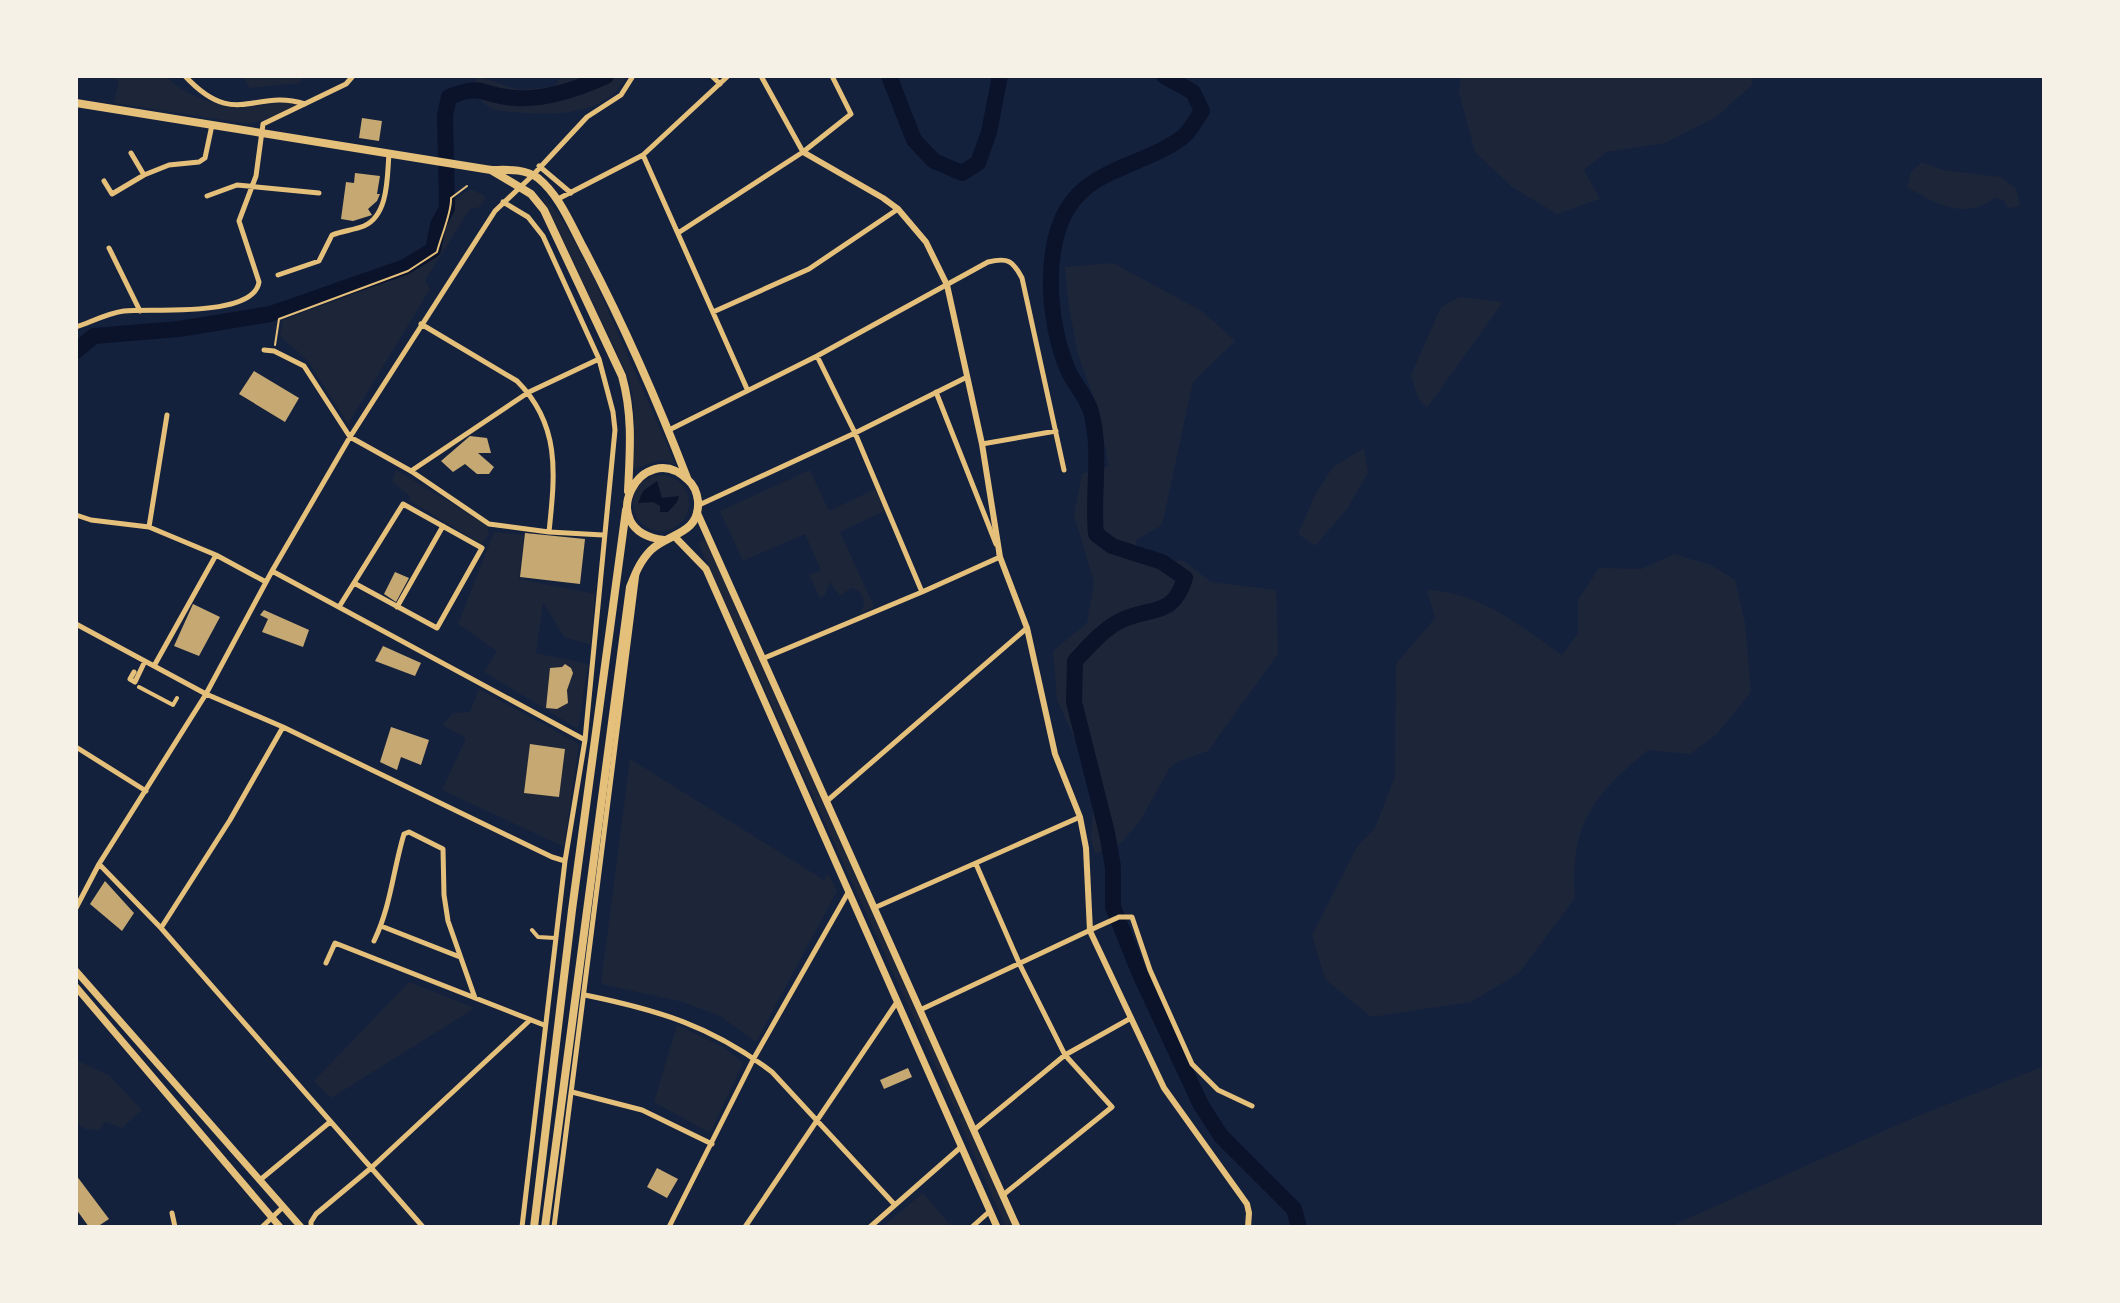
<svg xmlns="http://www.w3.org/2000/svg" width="2120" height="1303" font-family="Barlow,sans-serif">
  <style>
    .green { fill: #1d2539 }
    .water { fill: #0b132b }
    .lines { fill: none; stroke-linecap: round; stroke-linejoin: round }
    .river { stroke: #0b132b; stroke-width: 16 }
    .building { fill: #c6a872 }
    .path { stroke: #e5c07b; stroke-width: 2 }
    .pedestrian { stroke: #e5c07b; stroke-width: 4 }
    .minor { stroke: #e5c07b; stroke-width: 5 }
    .tertiary { stroke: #e5c07b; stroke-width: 6 }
    .secondary { stroke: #e5c07b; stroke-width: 7 }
    .primary { stroke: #e5c07b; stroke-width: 8 }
  </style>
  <rect width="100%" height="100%" fill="#14213d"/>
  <!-- green -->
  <path class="green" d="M106,76H166C186,97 218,107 247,107C264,107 281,99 298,105L284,114L249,124L114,103L119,81Z
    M242,76H303L300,83L250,88Z
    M478,76L519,90L555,86L561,76H627C606,116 555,116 515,112C508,111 497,112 491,108C486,106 480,100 476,96L474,82Z
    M1461,76H1752V85L1716,117L1665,143L1606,152L1584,170L1600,199L1557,214L1512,187L1475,152L1459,93Z
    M1922,162L1943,170L2001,177L2016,188L2020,206L2008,208L2004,200L1995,198C1964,221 1937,204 1907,187L1911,172Z
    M471,189L486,197L480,207L470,209L425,280L430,289L348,424L308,361L280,336L283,320L410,273L439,254L446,225L455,208V199Z
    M541,194L560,216L590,270L676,465L661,460L633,469C634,439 637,409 629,379Z
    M1113,263L1202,311L1235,341L1193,382L1162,525L1136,540L1138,559L1184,561L1211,582L1276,590L1278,654L1208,751L1177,762L1169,769L1140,821L1122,842L1095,854L1091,838L1094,796L1075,739L1057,700L1053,651L1087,623L1094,582L1074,515L1082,474L1109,466L1097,406L1078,355L1069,307L1065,267Z
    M1460,297L1503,302L1427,408L1418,398L1411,375L1441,307Z
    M1364,448L1368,473L1347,509L1315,546L1298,534L1316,493L1333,467Z
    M396,470L487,525L489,535L481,544L409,500L410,496L392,482Z
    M810,470L829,511L875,489L886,510L840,532L874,607L860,614C865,604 866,597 857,590L851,588L840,596L830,582L825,595L820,598L809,575L821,570L805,534L743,561L720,511Z
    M633 503a28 28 0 1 1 56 0a28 28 0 1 1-56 0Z
    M494,532L524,535L519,579L595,594L591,645L564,637L543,602L536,653L588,664L578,729L484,672L497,651L458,624Z
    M706,539L967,1112L958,1115L698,543Z
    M1674,554L1711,565L1735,580L1745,623L1751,692L1716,735L1690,754L1648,750C1593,796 1570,823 1575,898L1519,973L1471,1002L1371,1017L1325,979L1312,935L1357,847L1375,828L1395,776L1396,664L1435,618L1427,590C1481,592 1520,626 1562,655L1578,633V600L1599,568L1641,569Z
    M479,689L579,744L564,847L442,790L466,738L442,725L453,713L470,712Z
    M630,759L824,880L828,874L837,891L756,1042L720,1016L683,1002L601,984Z
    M409,982L475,1008L331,1098L314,1081Z
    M677,1025L723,1047L743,1063L710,1133L654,1102Z
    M76,1060L109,1075L142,1110L122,1128L105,1122L99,1130L85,1129L76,1123Z
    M2044,1066V1227H1669L1915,1117Z
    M968,1115L1017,1227H1006L959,1120Z
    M923,1193L952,1227H882Z"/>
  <!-- water -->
  <path class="water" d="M657,481L662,498L679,496L677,502L668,512H660V506L653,502L638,503L643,491Z"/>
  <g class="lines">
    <!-- river -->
    <path class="river" d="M889,76L914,140L934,161L962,173L978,163L989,132L1000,76
      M1164,76L1193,92L1202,111C1196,119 1191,130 1184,136C1153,161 1104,167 1078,195C1040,235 1047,322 1068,370C1074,384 1087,397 1091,412C1102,452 1092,493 1096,534L1112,546L1162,562L1185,578C1173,618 1152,606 1122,620C1103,629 1089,646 1075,661L1074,702L1107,833L1113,867V907L1139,972L1201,1105L1221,1136L1294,1209L1299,1227
      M76,351L94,336L179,329L270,314L405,267L433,250L438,225L447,208L445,115L449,97C482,82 484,97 515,98C545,100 580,88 606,76"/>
  </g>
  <!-- building -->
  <path class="building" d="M362,118L382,121L379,141L359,138Z
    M355,173L380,176L377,194H380L377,201L368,209L372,215L353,221L341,219L346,182L354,183Z
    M254,371L299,398L285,422L239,394Z
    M470,436L487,438L491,453H478L494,467L489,474H477L465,464L453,472L441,461Z
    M525,533L585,539L580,584L520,577Z
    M395,572L409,578L396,602L384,594Z
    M193,604L220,617L199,656L174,646Z
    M264,610L309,630L303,647L262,632L268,619L260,615Z
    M383,646L421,663L415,676L375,661Z
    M565,664L571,668L573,673L567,690L568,703L557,709L546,708L550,668L562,667Z
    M391,727L429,740L421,765L401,757L397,770L380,762Z
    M530,744L565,749L559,797L524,793Z
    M105,881L134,913L122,931L90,904Z
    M908,1068L912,1077L884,1089L880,1080Z
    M657,1168L678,1179L667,1198L647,1187Z
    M76,1175L109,1219L97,1227H89L76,1209Z"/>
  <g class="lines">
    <!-- path -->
    <path class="path" d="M275,345L279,319L408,271L437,252C441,236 452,212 451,198L467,186"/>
    <!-- pedestrian -->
    <path class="pedestrian" d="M139,687L173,705L177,698
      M532,930L538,937L555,938"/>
    <!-- minor -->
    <path class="minor" d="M185,76C235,130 254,88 305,104
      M712,76L720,84
      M761,76L803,152
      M131,153L144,175
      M643,155L747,389
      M539,166L571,193
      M104,181L112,194L144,175L169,165L199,162L205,158L212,125
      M207,196L237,185L319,193
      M558,199L643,155L728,76
      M503,202L528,217L543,236L599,359L613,412L615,430L585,740L565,861L522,1227
      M678,233L803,152L851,114L832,76
      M109,248L140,311
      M278,275L319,261L332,235C342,231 354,230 364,226C389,215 387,176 389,154
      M713,312L809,269L898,209
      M421,324L517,381C561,425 555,474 549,532
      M76,327C91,322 108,313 124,311C151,308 254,318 259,282L239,221L256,176L263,124L346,84L353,76
      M264,350L274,351L304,366L350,437L411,471L489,524L549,532L603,535
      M817,356L855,433L922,592
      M936,392L996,544
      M669,430L817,356L988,262C1008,257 1013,261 1022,278L1064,470
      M982,444L1056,431
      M411,471L529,392L599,359
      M699,505L855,433L967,377
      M76,515L91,520L149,527L216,555L266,582
      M149,527L167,415
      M272,571L585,740
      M339,607L403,504L482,548L437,628L354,583
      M397,607L443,526
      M76,624L206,694L283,727L552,857L565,861
      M762,659L922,592L1000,557L999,554
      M154,666L216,555
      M134,672L130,679L135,682L145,661
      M76,747L146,791
      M827,801L1027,628
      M99,864L161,928L423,1227
      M976,864L1020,965L1065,1055L1112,1107L1003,1195
      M76,908L99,864L206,694L272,571L350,437L495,211L533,175L587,117L621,95L633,76
      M874,908L1080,817
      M381,926L460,957
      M161,928L230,820L283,727
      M374,941C391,906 393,870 404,834L409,832L443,849L444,895L448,921L475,998
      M326,963L335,943L544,1025
      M585,995C658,1010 712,1026 772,1072L895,1205
      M920,1010L1099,926L1119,917H1132L1150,970L1192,1064L1218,1090L1252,1106
      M572,1092L642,1110L712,1144
      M974,1130L1065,1055L1131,1018
      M260,1180L330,1122
      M172,1213L175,1227
      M262,1227L283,1207
      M311,1227V1222L316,1214L371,1168L529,1021
      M554,1227L637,573
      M669,1227L754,1058L849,891
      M745,1227L897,1002
      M870,1227L961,1147
      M972,1227L990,1211"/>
    <!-- tertiary -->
    <path class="tertiary" d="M803,152L883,198L898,209L926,242L947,285L982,444L1000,557L1027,628L1055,754L1080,817L1086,848L1090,931L1164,1088L1247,1204L1249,1213L1248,1227"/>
    <!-- secondary -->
    <path class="secondary" d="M697,512L1017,1227
      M675,537L706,569L997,1227
      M76,971L301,1227
      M76,987L280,1227"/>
    <!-- primary -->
    <path class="primary" d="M76,103L491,170C506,170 524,168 538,178C560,196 571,225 584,249C623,323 657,400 687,478
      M491,170L531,194L544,210L622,376C633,415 630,451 628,491
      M534,1227L572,910L626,510
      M545,1227L630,587C635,574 640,561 651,550C668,533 700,535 698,501C697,493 694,485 688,480C643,435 590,531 664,540"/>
  </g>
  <!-- border -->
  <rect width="2120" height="1303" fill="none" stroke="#f6f1e7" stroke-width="156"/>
</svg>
